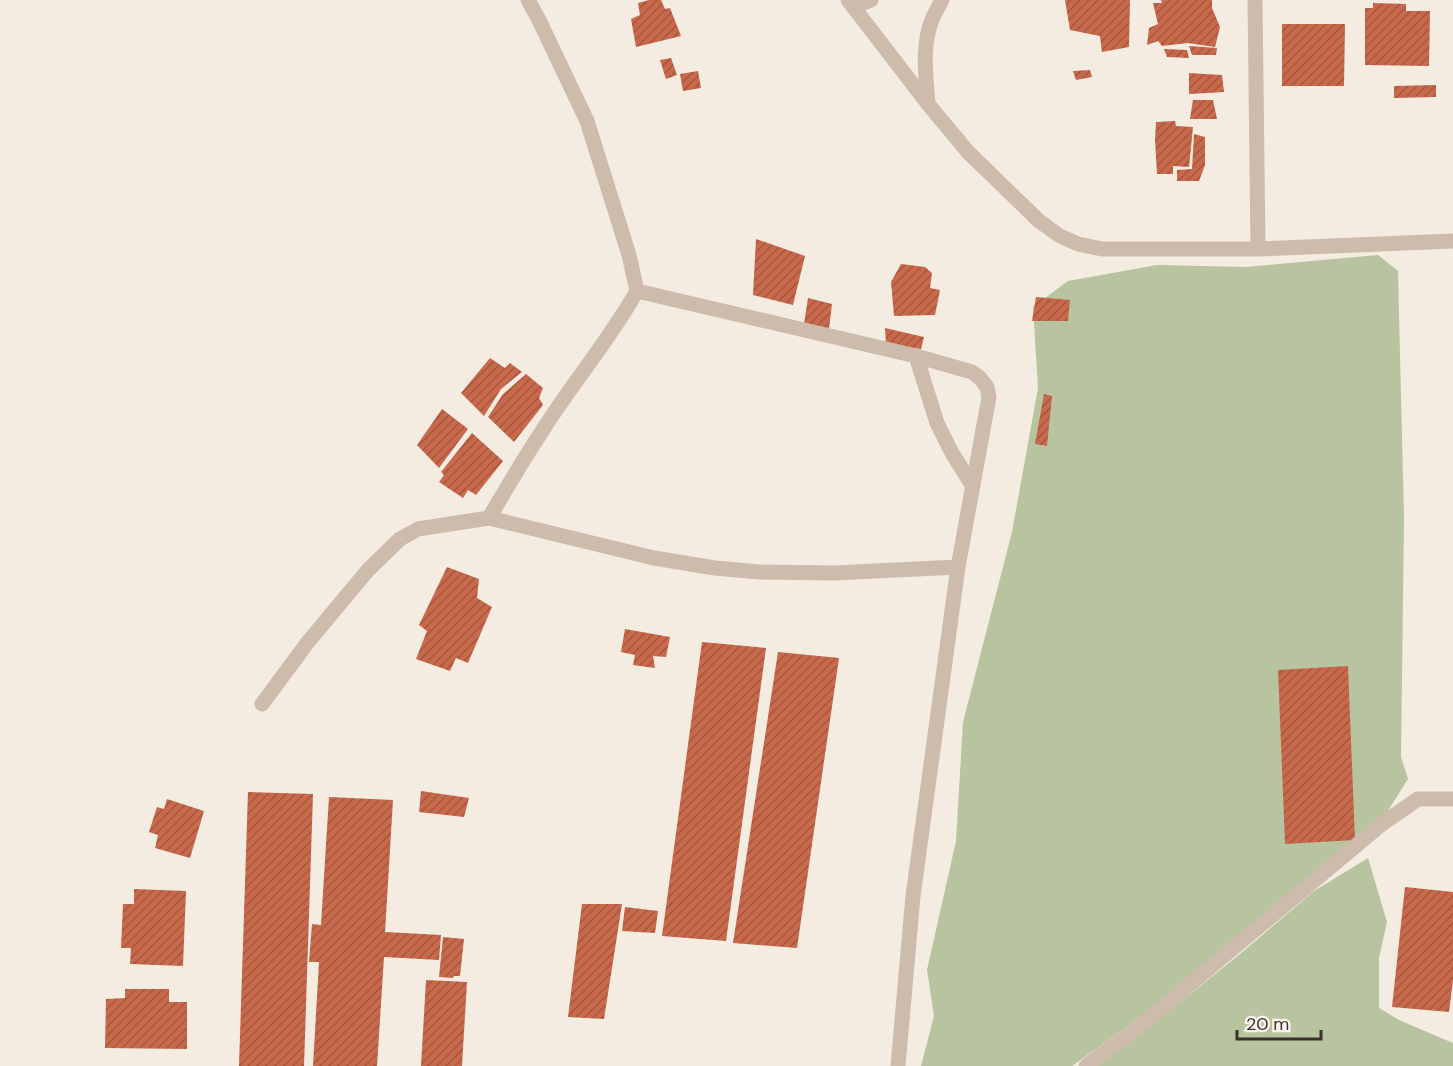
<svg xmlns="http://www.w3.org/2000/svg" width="1453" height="1066" font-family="'DM Sans',sans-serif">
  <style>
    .green { fill: #b8c4a0 }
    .building { fill: url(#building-hatch) }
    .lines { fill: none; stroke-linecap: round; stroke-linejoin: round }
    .minor { stroke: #cdbbac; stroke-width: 15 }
  </style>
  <defs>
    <pattern id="building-hatch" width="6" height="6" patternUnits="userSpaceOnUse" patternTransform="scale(1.5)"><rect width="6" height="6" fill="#c8694b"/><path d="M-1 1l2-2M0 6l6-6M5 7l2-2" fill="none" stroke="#a4573f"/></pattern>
  </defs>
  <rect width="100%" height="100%" fill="#f4ebe1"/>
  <!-- green -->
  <path class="green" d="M1378,255L1398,271L1404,519L1401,757L1408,779L1376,830L1123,1030L1072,1066H921L934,1016L927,970L956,841L963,722L1012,532L1038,388L1033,307L1068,281L1157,265L1246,267Z
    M1368,858L1387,922L1379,958V1008L1399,1020L1453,1043V1066H1093L1159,1019L1240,954L1314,891Z"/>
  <!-- building -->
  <path class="building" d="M649,0H661L665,9L670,8L681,36L636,47L631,19L640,15L638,3Z
    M1065,0H1130L1129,47L1102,52L1100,36L1070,30Z
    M1161,0H1212V8L1220,27L1215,47L1188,43L1162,46L1158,41L1147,45L1149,28L1158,24L1153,3H1162Z
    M1373,3L1406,4V11H1430L1429,66L1365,65V8H1373Z
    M1282,24H1345L1344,86H1282Z
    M1189,46L1217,48L1216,55H1192Z
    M1164,49L1187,50L1189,58L1167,57Z
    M671,58L677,75L666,79L660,60Z
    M1090,70L1092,77L1076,80L1073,71Z
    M698,71L701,88L683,91L680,74Z
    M1189,73L1222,75L1224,92L1189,94Z
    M1436,85V97L1394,98V86Z
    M1193,100H1213L1217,119H1190Z
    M1175,121L1176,126L1193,127L1189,167L1173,166V174H1157L1155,140L1156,122Z
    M1194,134L1205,137V165L1199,181H1177V170L1192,169Z
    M756,239L805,256L793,305L753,295Z
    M901,264L925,267L932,273L930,288L940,290L935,315L894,316L891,282Z
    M1036,297L1070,300L1068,321H1032Z
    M808,298L832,304L829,329L804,324Z
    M885,328L924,337L921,349L886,344Z
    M490,358L505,368L510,363L522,372L501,389L484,416L461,393Z
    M526,374L543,388L539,398L543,405L514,442L488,417L503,394Z
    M1044,394L1052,396L1047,446L1035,444Z
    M442,409L468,429L439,468L417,445Z
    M472,433L503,461L476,495L468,490L463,498L439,482L444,475L441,472Z
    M447,567L479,579L477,598L492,607L468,663L456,658L450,671L416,659L427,631L419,625Z
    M625,629L670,637L666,657L653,656L655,668L633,665L635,655L621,652Z
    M702,642L766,648L726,941L662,936Z
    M778,652L839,658L797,948L733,943Z
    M1348,666L1355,840L1285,844L1278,670Z
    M421,791L469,798L464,817L419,812Z
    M248,792L313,794L304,1066H239Z
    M329,797L393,800L385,932L441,935L439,960L384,957L377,1066H313L319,962H309L312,924L321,925Z
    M167,799L204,811L190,858L155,848L158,835L149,832L157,807L164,809Z
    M1405,887L1453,892V980L1449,1012L1392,1007Z
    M134,889L186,891L183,966L130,964L131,948H121L123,904H134Z
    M582,904H622L604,1019L568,1017Z
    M625,907L658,911L655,933L622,931Z
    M443,937L464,939L460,976H454L453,978L439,977Z
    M426,980L467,982L462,1066H421Z
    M125,989H169V1002H187V1049L105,1048L106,999L125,998Z"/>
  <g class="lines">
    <!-- minor -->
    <path class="minor" d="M848,0L928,104L968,152L1039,221L1060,236L1078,244L1102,249H1258L1453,241
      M1255,0L1258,249
      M855,7L871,0
      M928,104C926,76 921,45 933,17C936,11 939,6 942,0
      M637,291L916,356L972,372L980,378L987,387L989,397L958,567L913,896L898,1066
      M916,356L937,423L952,453L972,485
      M489,518L654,558L715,568L759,572L834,573L958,567
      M262,704L308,642L368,570L400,539L418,529L489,518C505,491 521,463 539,436C570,386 608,342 637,291L629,255L587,121L539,20L528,0
      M1086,1066L1134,1031L1382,824L1418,799H1453"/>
  </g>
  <!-- scale -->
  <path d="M1237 1030v9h84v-9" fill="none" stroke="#3b302b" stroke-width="3"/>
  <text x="1246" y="1030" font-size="18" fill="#3b302b" stroke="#fbf5ee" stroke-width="4.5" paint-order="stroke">20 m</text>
</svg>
